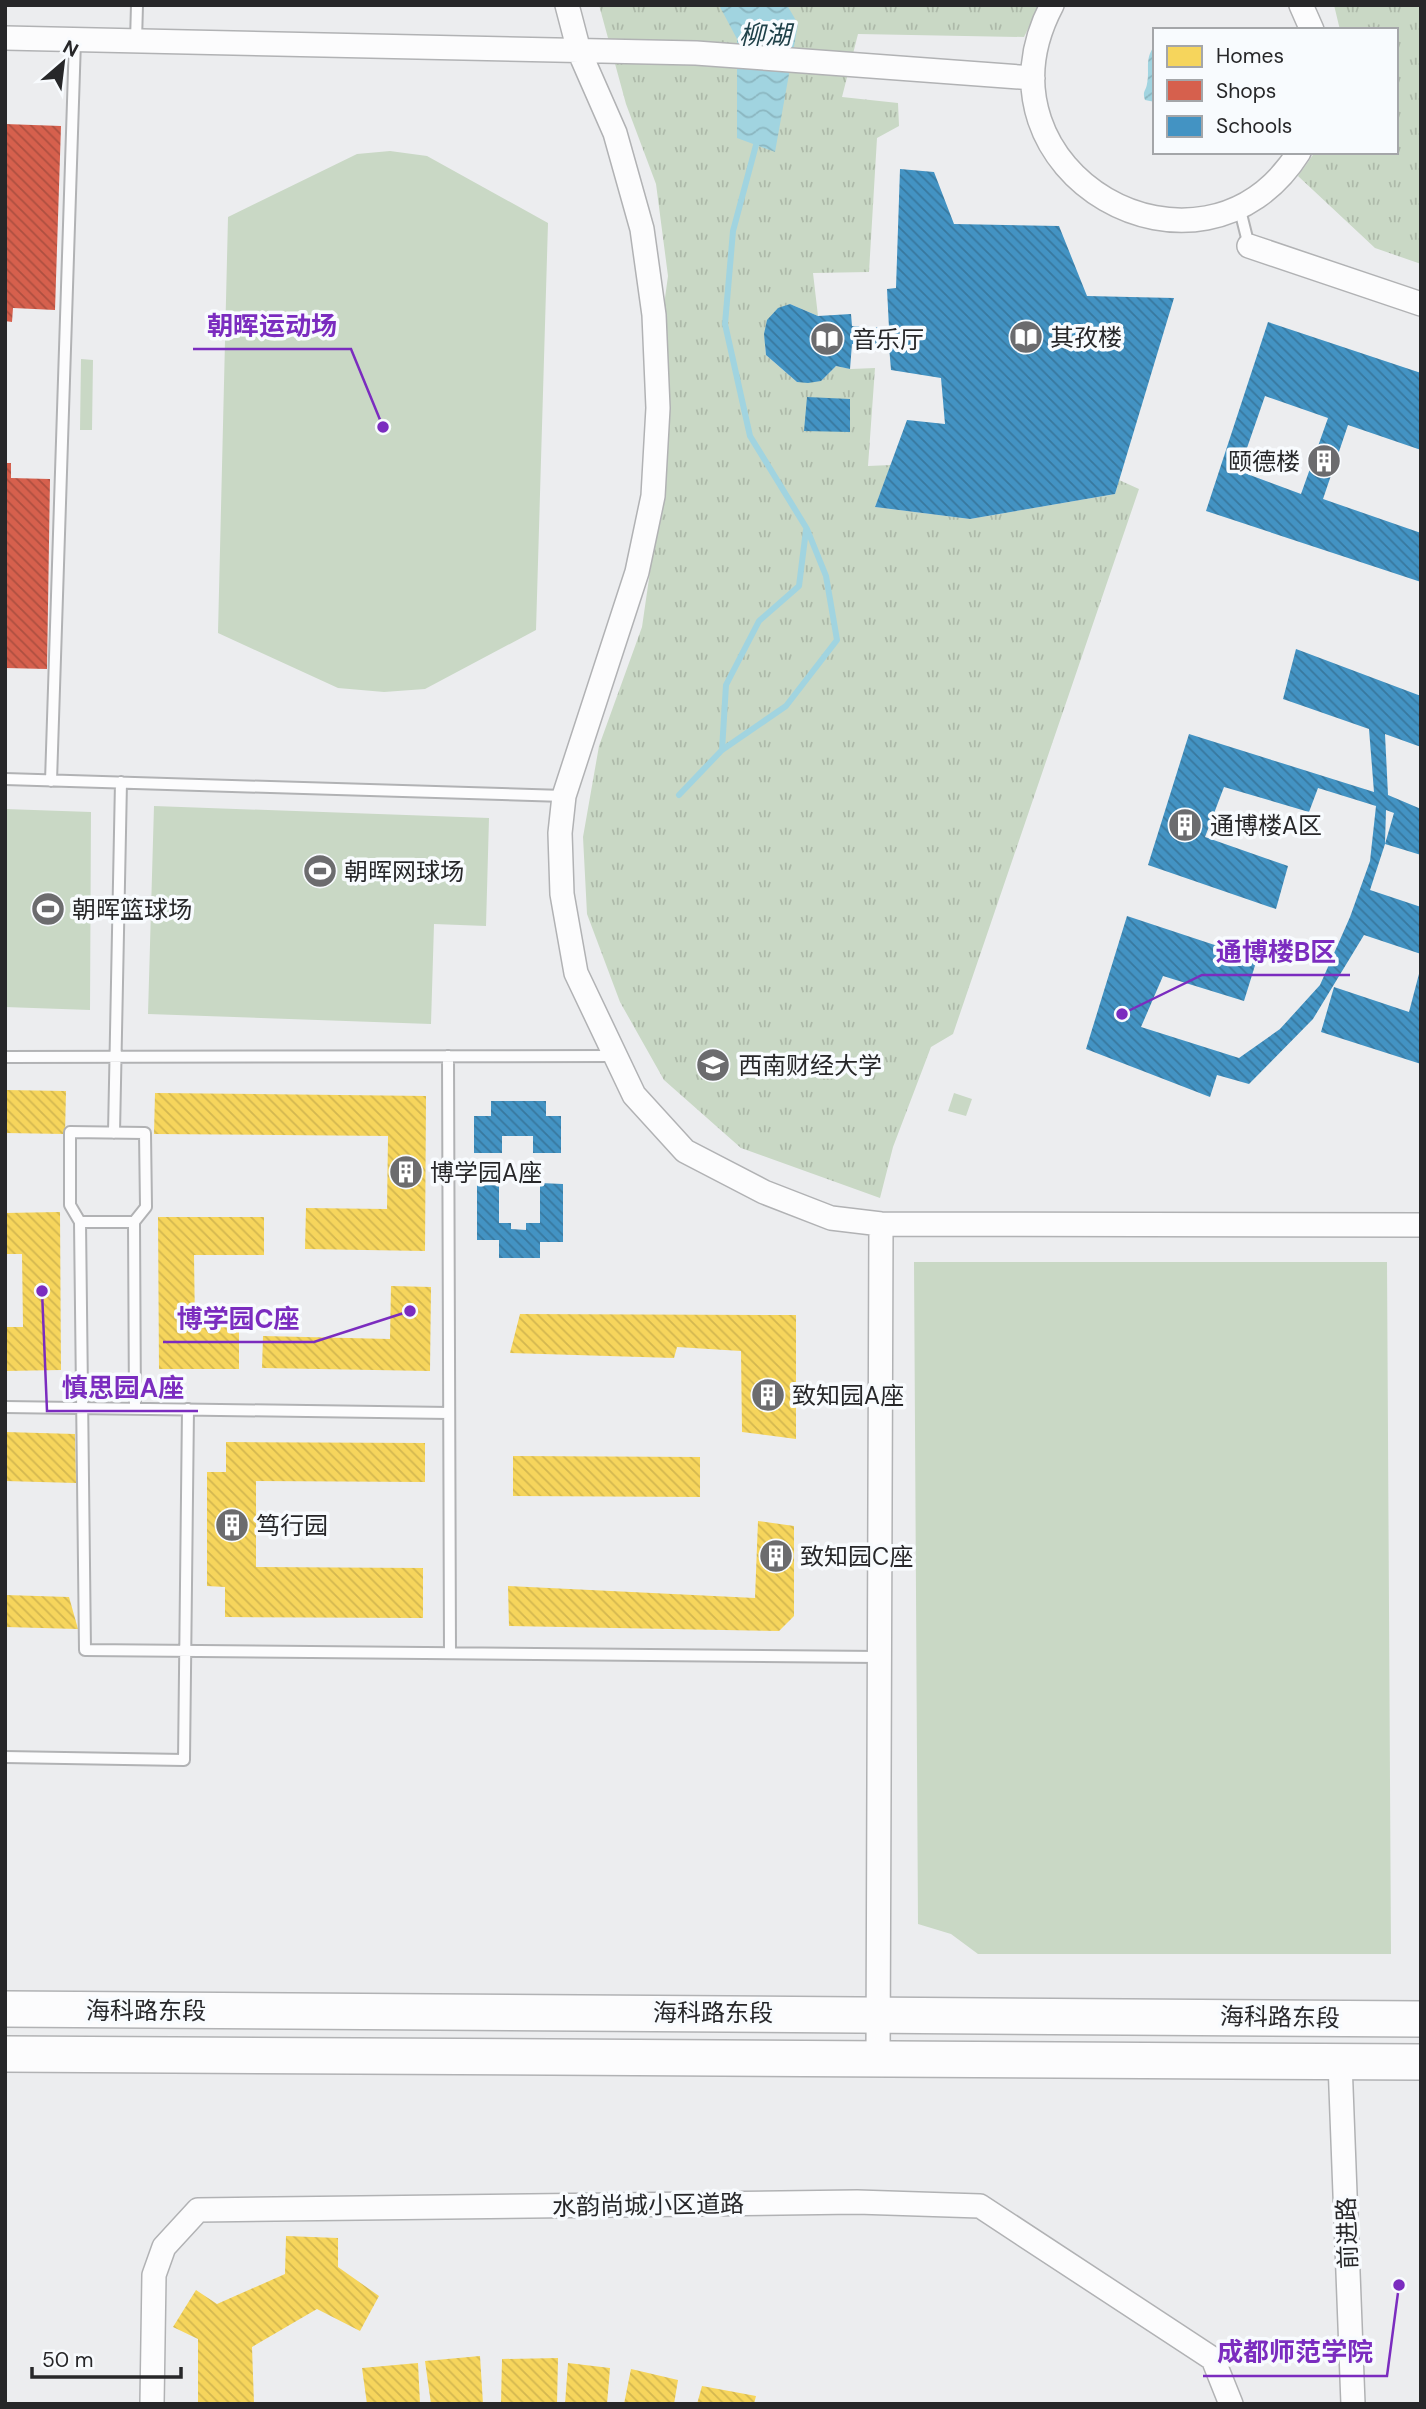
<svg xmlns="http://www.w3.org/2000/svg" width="1426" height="2409" font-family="'DM Sans','Noto Sans SC',sans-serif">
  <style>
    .green { fill: #c9d8c5 }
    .park { fill: url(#park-tufts) }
    .water { fill: url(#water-waves) }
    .homes { fill: url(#homes-back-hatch) }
    .shops { fill: url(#shops-back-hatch) }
    .schools { fill: url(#schools-back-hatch); fill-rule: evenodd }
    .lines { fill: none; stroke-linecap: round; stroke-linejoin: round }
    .stream { stroke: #a1d4e0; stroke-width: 6 }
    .service-casing { stroke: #b1b2b4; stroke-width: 14 }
    .minor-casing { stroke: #b1b2b4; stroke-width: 26 }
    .primary-casing { stroke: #b1b2b4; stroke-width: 38 }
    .service { stroke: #fcfcfd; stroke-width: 10 }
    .minor { stroke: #fcfcfd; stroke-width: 23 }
    .primary { stroke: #fcfcfd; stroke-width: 35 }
    .labels { text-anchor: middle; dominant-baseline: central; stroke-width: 7; stroke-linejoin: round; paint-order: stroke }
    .poi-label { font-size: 24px; fill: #272729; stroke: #f8fbfe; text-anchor: start }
    .street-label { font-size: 24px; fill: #272729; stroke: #f8fbfe }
    .water-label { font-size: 26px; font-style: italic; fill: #1e4048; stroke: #f8fbfe }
    .leader { fill: none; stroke: #7b2cbf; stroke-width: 2.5 }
    .callout-dot { fill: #7b2cbf; stroke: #f8fbfe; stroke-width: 2.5 }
    .callout-label { font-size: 26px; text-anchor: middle; font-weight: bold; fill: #7b2cbf; stroke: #f8fbfe; stroke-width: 7; stroke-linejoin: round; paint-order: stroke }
  </style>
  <defs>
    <pattern id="park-tufts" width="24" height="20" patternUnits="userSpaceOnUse" patternTransform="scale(1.75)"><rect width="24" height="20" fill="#c9d8c5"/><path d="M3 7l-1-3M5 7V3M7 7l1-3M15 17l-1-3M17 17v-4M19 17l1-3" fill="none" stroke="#adb9a9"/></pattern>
    <pattern id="water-waves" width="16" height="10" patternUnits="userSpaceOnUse" patternTransform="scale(1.75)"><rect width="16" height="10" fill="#a1d4e0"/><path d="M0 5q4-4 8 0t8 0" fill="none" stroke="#8bb6c0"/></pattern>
    <pattern id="homes-back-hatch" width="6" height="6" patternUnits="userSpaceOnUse" patternTransform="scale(1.75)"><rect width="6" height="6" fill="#f6d55c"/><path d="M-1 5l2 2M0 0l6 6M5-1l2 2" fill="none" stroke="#d3b750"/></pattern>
    <pattern id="shops-back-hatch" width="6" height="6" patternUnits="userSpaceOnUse" patternTransform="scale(1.75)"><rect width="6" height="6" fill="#d6604d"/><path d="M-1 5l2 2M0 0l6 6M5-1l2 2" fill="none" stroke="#ae4f40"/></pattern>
    <pattern id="schools-back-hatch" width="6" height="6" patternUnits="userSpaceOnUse" patternTransform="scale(1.75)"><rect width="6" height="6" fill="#4393c3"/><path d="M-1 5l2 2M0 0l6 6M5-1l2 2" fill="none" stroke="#38789e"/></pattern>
  </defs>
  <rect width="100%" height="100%" fill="#ecedef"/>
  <!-- green -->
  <path class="green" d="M390,151L427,156L548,223L536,630L425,689L384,692L338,688L218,633L228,217L357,154Z
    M81,359L93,360L92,430H80Z
    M154,806L489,818L486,926L434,924L431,1024L148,1014Z
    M5,809L91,812L90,1010L5,1007Z
    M954,1093L972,1099L966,1116L948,1111Z
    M914,1262H1387L1391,1954H978L951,1934L918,1924Z"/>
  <!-- park -->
  <path class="park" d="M599,5H1040L1024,37L858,34L842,97L898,103L899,126L877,138L869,272L813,273L818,316L790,304C765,313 763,331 766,355L797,382L821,381L836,366L851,369L875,368L868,466L891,465L875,507L970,519L1115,494L1119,480L1139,489L953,1034L931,1047L893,1147L880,1198L741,1148L664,1080L620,1002L587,914L583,837L599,746L642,627L666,461L656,363L668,276L656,184L626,104Z
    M1334,5H1421V264L1375,248L1298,176L1315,152H1396V30H1340Z"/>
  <!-- water -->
  <path class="water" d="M719,5H787L798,24L775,152L737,138V39Z
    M1155,45V102L1145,100C1142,91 1146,91 1147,84C1150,69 1144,59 1155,45Z"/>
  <!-- homes -->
  <path class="homes" d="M5,1090L66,1091L65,1134L5,1133Z
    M155,1093L426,1096L425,1251L305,1249L306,1208L387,1209L388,1136L154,1134Z
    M60,1212L61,1370L5,1371V1327H23L22,1254H5V1213Z
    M158,1217H264V1255H194L195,1327H239V1369H159Z
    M391,1286L431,1287L430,1371L262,1368L263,1336L390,1339Z
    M520,1314L796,1315V1439L742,1432L741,1351L677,1347L674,1358L510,1353Z
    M5,1432L75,1434L76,1483L5,1481Z
    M226,1442L425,1443V1482L256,1481V1567L423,1568V1618L225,1617V1587L207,1586V1472H226Z
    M513,1456L700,1457V1497L513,1496Z
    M758,1521L794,1526V1616L779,1631L509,1626L508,1586L755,1598Z
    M5,1595L69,1597L78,1629L5,1627Z
    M286,2236L338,2238V2267L379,2296L360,2331L317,2309L252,2347L254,2404H198V2339L173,2327L196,2290L217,2304L285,2274Z
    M480,2356L483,2404H431L425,2361Z
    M558,2358L557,2404H501L502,2359Z
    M418,2363L420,2404H367L362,2368Z
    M568,2363L610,2368L607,2404H565Z
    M631,2369L678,2380L674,2404H624Z
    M702,2386L756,2396L754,2404H697Z"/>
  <!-- shops -->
  <path class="shops" d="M5,124L61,126L55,310L13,308L12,322L5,321Z
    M5,463H11V478L50,479L47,669L5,668Z"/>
  <!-- schools -->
  <path class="schools" d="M900,169L934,172L954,224L1059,226L1087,296L1174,298L1115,494L970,519L875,507L907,420L945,424L941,378L891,370L889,346L852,344L850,369L836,366L821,381L808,383L797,382L766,355L764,334L767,320L778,308L790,304L818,316L851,314L852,326L889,328L887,289L896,288Z
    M1268,322L1421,373V450L1348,425L1323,499L1421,533V582L1206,511ZM1265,396L1328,418L1301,494L1239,471Z
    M807,397L850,399V432L804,431Z
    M1296,649L1421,696V747L1385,734L1388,795L1421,809V855L1385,844L1370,890L1421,907V954L1364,935L1313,1019L1249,1084L1217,1075L1210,1097L1086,1049L1127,916L1257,959L1244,1001L1163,976L1141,1027L1239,1058L1280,1029L1320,985L1350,917L1370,861L1376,806L1318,788L1309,812L1224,787L1205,837L1288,866L1276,909L1148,865L1189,734L1374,792L1369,729L1283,699ZM1386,810L1394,813L1385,844Z
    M1420,970L1421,1064L1321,1032L1334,987L1409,1012Z
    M491,1101H546V1116H561V1153H533V1136H502V1153H474V1116H491Z
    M477,1182H499V1223H511V1229L526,1230V1223H540V1183L563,1184V1242H540V1258H499V1240H477Z"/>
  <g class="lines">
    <!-- stream -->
    <path class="stream" d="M722,750L726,685L759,621L799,586L806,530
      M679,795L722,750L786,706L837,640L826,576L807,529L750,436L725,324L733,231L756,145"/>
    <!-- service casing -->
    <g class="service-casing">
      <path id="service" d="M136,41L137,5
        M1239,206L1249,246
        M5,779L564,796
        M51,781L75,40
        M448,1056L450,1653
        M5,1057L615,1056
        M114,1133L121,782
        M80,1222H134
        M5,1407L449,1413
        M135,1409L134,1222L146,1207L145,1133L70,1132V1205L80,1222L85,1650L880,1657
        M5,1757L184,1760L188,1409"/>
    </g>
    <!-- minor casing -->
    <g class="minor-casing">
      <path id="minor" d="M567,5L579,51L615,133L642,229L654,315L658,408L653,496L637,572L564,796L560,833L562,894L576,973L634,1095L685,1151L764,1192L831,1218L881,1224L1421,1225
        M1052,5C964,172 1201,307 1299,152
        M1301,5L1312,30
        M5,38L696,53L1033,78
        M1249,246L1421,304
        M878,2061L881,1224
        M1340,2062L1353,2404
        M152,2404L154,2275L164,2247L198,2210L857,2202L980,2206L1213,2359L1231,2404"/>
    </g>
    <!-- primary casing -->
    <g class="primary-casing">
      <path id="primary" d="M5,2009L1421,2019
        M5,2054L1421,2062"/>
    </g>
    <!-- service -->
    <use href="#service" class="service"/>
    <!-- minor -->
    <use href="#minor" class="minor"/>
    <!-- primary -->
    <use href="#primary" class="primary"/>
  </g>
  <!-- icons -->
  <defs>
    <g id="library-disc" transform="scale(1.75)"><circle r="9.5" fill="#6c6c6e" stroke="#f8fbfe"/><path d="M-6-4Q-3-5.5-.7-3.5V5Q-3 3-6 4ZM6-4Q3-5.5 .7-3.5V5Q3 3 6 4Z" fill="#fff"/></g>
    <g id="building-disc" transform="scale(1.75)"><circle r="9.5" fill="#6c6c6e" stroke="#f8fbfe"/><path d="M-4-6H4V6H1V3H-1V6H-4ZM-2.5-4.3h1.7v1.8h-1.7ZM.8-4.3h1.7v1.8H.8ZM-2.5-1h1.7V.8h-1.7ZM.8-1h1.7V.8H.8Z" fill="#fff"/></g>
    <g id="stadium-disc" transform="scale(1.75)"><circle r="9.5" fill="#6c6c6e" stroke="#f8fbfe"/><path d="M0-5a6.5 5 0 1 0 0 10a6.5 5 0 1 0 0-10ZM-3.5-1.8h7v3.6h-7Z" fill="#fff"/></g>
    <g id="university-disc" transform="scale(1.75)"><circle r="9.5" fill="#6c6c6e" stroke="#f8fbfe"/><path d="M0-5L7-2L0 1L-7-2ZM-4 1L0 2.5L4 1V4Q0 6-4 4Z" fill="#fff"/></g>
  </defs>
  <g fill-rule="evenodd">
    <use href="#library-disc" x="1026" y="337"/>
    <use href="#library-disc" x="827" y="339"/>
    <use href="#building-disc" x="1324" y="461"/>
    <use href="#building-disc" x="1185" y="825"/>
    <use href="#stadium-disc" x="320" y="871"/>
    <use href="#stadium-disc" x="48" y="909"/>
    <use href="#university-disc" x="713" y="1065"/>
    <use href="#building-disc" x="406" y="1172"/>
    <use href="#building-disc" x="768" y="1395"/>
    <use href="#building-disc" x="232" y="1525"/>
    <use href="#building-disc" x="776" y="1556"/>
  </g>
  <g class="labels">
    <!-- poi labels -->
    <g class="poi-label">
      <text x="1050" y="337">其孜楼</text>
      <text x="852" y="339">音乐厅</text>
      <text x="1300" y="461" text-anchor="end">颐德楼</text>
      <text x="1210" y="825">通博楼A区</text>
      <text x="344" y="871">朝晖网球场</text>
      <text x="72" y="909">朝晖篮球场</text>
      <text x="738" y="1065">西南财经大学</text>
      <text x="430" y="1172">博学园A座</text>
      <text x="792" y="1395">致知园A座</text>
      <text x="256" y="1525">笃行园</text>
      <text x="800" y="1556">致知园C座</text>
    </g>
    <!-- street labels -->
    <g class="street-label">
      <text x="146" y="2010">海科路东段</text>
      <text x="713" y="2012">海科路东段</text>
      <text transform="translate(1280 2017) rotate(1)">海科路东段</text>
      <text transform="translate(648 2205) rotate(-1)">水韵尚城小区道路</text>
      <text transform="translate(1347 2233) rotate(-92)">前进路</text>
    </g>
    <!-- water labels -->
    <g class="water-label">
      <text x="765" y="35">柳湖</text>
    </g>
  </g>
  <!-- callouts -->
  <path class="leader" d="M383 427L351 349H193M1122 1014L1202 975H1350M410 1311L314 1342H163M42 1291L47 1411H198M1399 2285L1387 2376H1203"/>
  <g class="callout-dot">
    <circle cx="383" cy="427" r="7"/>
    <circle cx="1122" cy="1014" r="7"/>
    <circle cx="410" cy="1311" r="7"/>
    <circle cx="42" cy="1291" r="7"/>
    <circle cx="1399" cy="2285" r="7"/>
  </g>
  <g class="callout-label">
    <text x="272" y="335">朝晖运动场</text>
    <text x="1276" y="961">通博楼B区</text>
    <text x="238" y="1328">博学园C座</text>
    <text x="123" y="1397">慎思园A座</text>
    <text x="1295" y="2361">成都师范学院</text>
  </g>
  <!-- border -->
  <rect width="1426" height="2409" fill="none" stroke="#272729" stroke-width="14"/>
  <!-- legend -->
  <rect x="1153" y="28" width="245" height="126" fill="#f8fbfe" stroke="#a4a6a9" stroke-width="2"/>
  <rect x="1167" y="46" width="35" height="21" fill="#f6d55c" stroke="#a4a6a9" stroke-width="2"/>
  <text x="1216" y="63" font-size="21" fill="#272729">Homes</text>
  <rect x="1167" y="80" width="35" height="21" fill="#d6604d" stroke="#a4a6a9" stroke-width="2"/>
  <text x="1216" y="98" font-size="21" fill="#272729">Shops</text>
  <rect x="1167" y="116" width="35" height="21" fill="#4393c3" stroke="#a4a6a9" stroke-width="2"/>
  <text x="1216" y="133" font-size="21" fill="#272729">Schools</text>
  <!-- north arrow -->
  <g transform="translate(63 63) rotate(28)" stroke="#f8fbfe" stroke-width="5" paint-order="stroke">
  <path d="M0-5L12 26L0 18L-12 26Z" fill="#272729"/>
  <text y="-10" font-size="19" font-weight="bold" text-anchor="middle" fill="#272729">N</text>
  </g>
  <!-- scale -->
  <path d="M32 2367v10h149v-10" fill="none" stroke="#272729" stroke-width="3.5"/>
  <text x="42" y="2367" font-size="21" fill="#272729" stroke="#f8fbfe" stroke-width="5" paint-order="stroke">50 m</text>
</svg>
